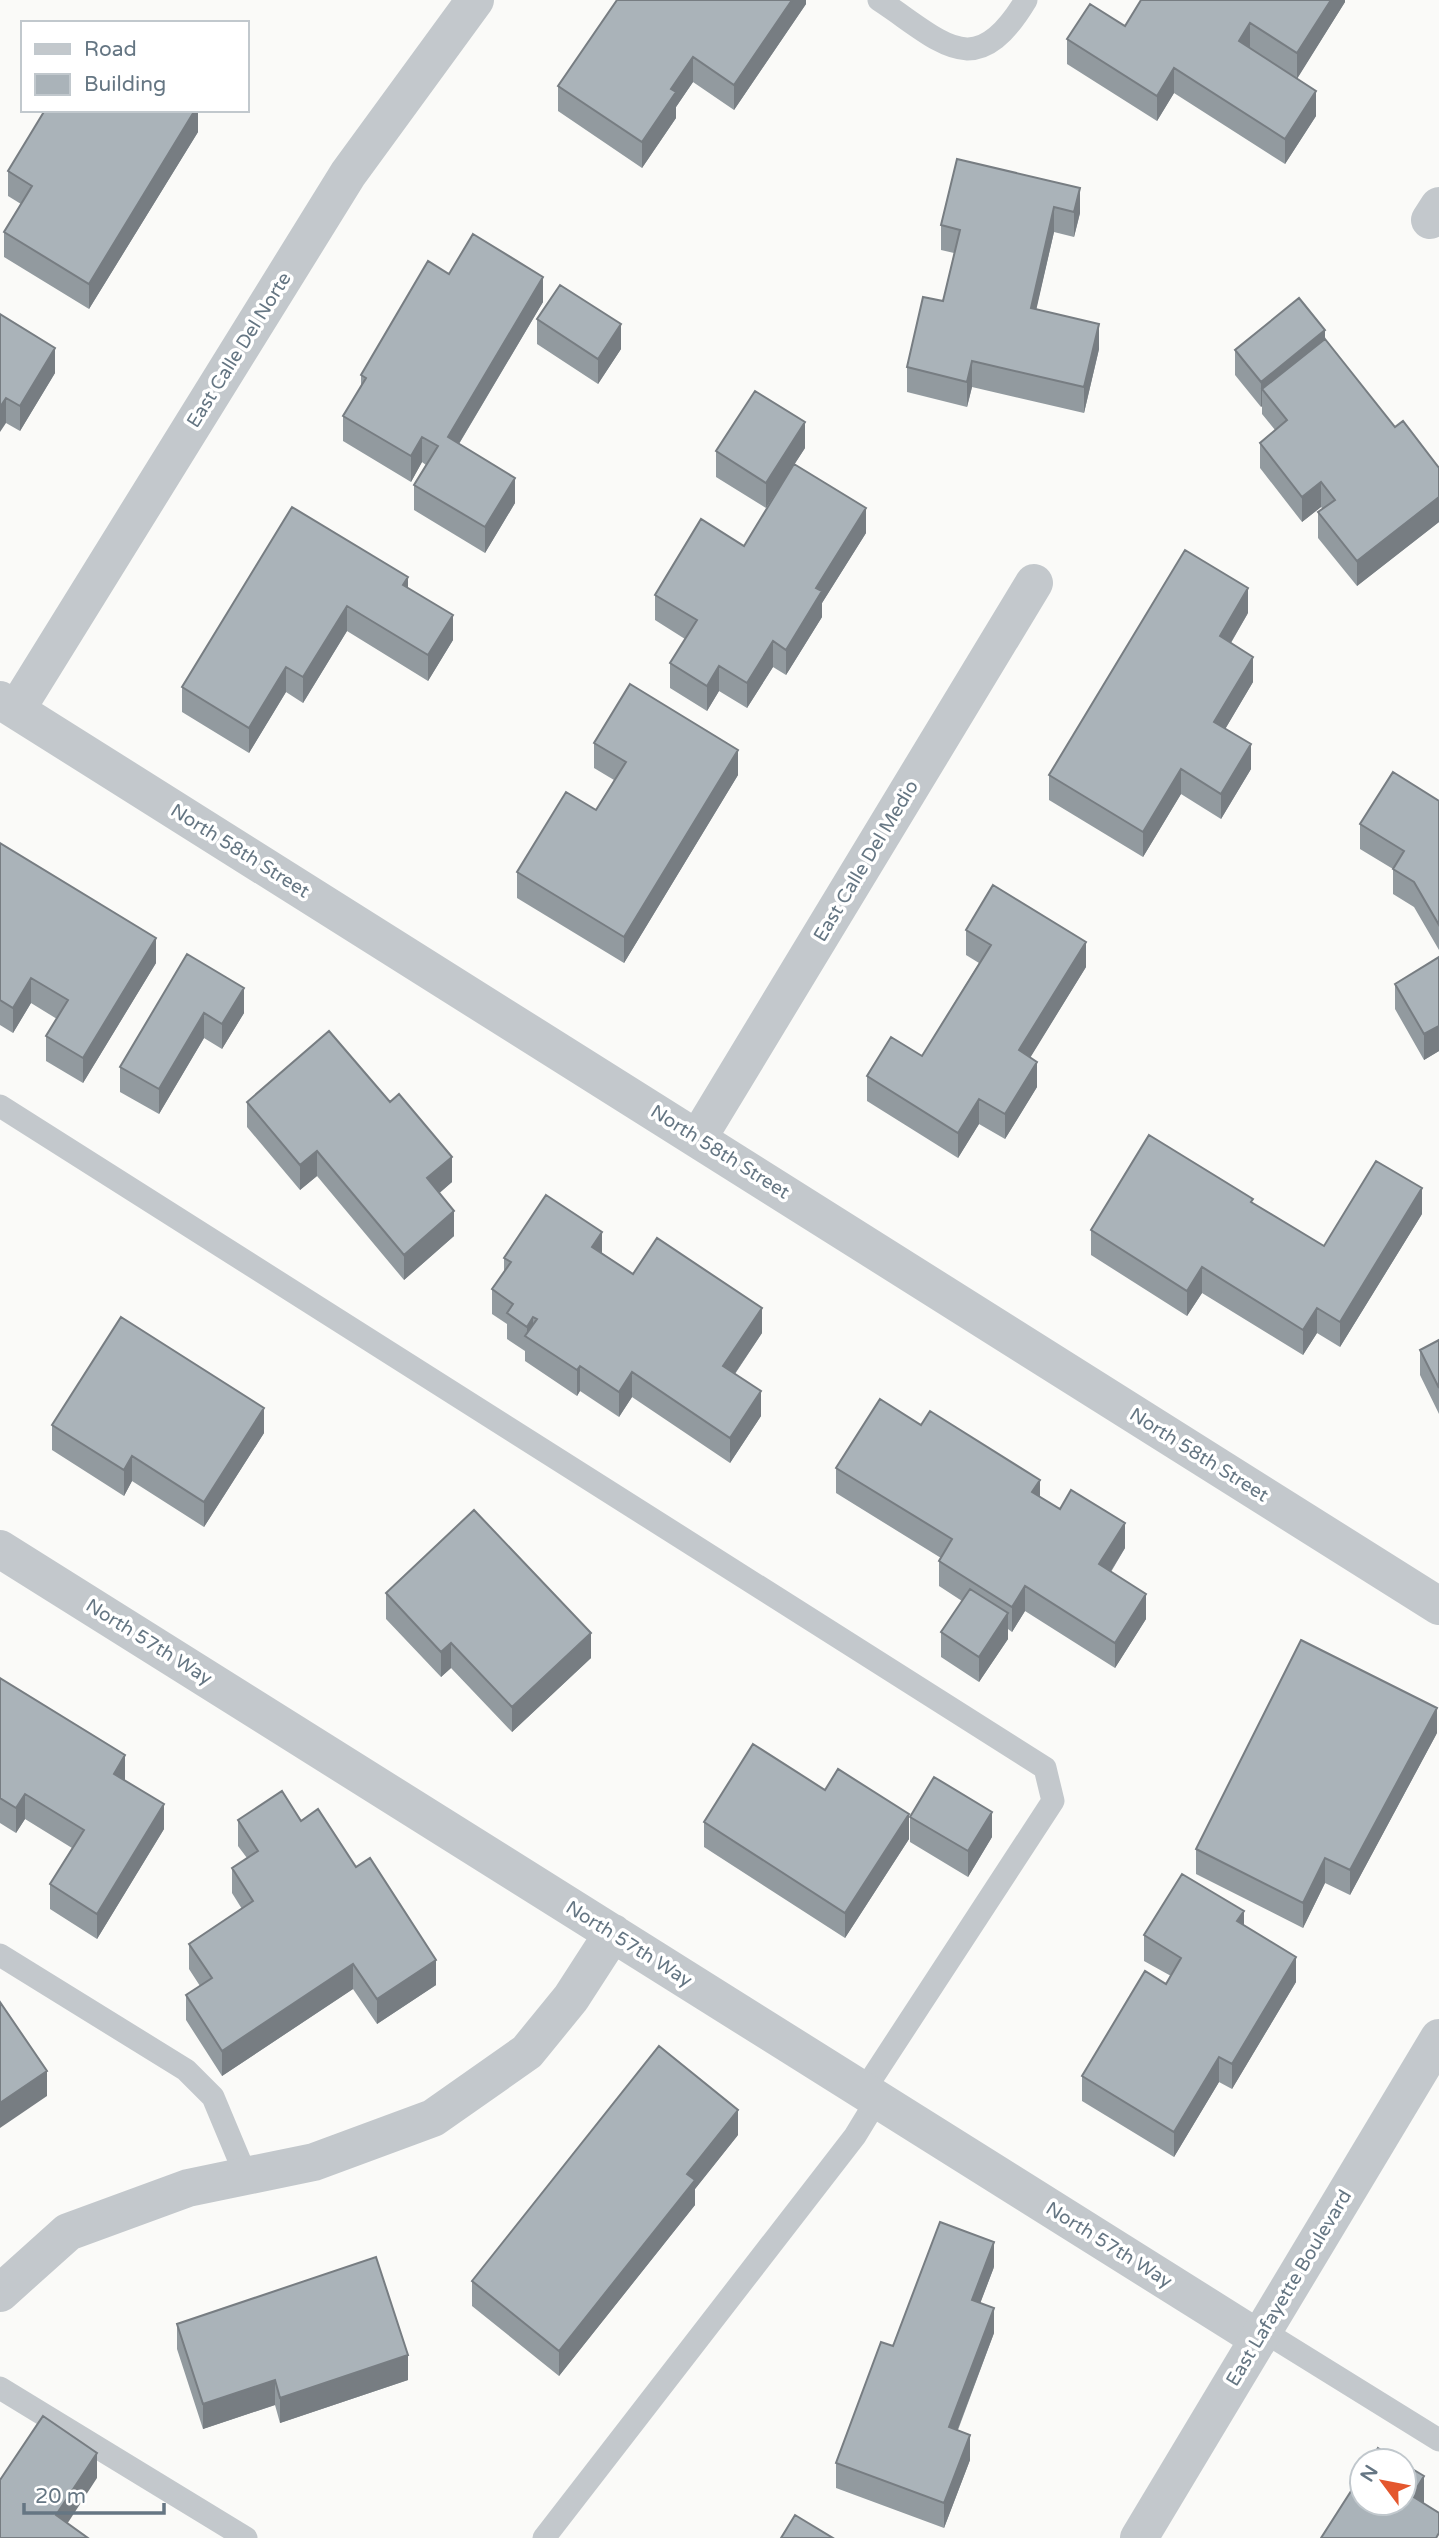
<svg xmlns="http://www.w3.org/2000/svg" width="1439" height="2538" font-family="'Varela Round',sans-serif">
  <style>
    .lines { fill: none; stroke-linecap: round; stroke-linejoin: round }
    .service { stroke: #c3c8cc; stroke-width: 23 }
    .minor { stroke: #c3c8cc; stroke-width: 38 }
    .tertiary { stroke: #c3c8cc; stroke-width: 38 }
    .wall { fill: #929a9f }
    .shaded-wall { fill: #777d82 }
    .building { fill: #aab3b9; stroke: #777d82; stroke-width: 2 }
    .labels { text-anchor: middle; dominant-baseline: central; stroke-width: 7; stroke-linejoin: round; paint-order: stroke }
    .street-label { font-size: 19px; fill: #657683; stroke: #fff }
  </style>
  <rect width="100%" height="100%" fill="#fafaf8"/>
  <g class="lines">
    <!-- service -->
    <path class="service" d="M879,0C943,42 975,85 1026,0
      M0,1106L1045,1768L1053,1801L863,2092
      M0,1955L186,2070L213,2097L246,2176
      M1263,2331L1439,2440
      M0,2388L246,2538
      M544,2538L855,2136L877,2100"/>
    <!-- minor -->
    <path class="minor" d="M1430,220L1439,206
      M0,700L1439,1606
      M16,710L348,174L475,0
      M698,1138L1034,583
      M0,1549L1259,2339
      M0,2293L68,2232L188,2188L314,2162L433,2118L527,2052L571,1998L613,1933"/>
    <!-- tertiary -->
    <path class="tertiary" d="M1139,2538L1439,2038"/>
  </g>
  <!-- wall -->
  <path class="wall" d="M806,0V4L734,110L693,82L676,107V118L642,168L558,111V86Z
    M1345,0V2L1297,78L1316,116L1285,164L1174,93L1157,121L1067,64V39L1125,26Z
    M198,110V132L89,309L4,257V232L21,204L8,196V171Z
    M957,159L1080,213L1074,237L1054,232L1036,309L1099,349L1084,413L972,387L967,407L907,392V367L943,301L954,253L941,250V225Z
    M449,274L543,302L459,444L515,503L485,553L414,510V485L426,465L422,462L411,482L343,441V416L361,387V375Z
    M0,314L55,373L20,431L6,423Z
    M537,319L621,349L598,384L537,344Z
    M1325,340L1395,427L1439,468V522L1357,586L1318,538V512L1323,509L1321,507L1302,522L1260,468V443L1275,430L1262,414V406L1261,407L1235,375V350Z
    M805,448L766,508L716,477V451Z
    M292,507L408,588L453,640L428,681L347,631L303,703L286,692L249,753L182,712V687Z
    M866,533L822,603V617L786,675L773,667L747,708L719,691L707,711L670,688V663L685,639L655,620V595L744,546Z
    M1248,613L1231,643L1253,682L1225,729L1251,769L1221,819L1181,794L1143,857L1049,800V775Z
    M594,743L738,775L624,963L517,898V872L596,810L614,780L594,768Z
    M1439,801V950L1414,907L1393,894V869L1360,849V824Z
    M0,843L156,963L83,1083L46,1061V1036L57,1019L31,1003L13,1033L0,1025Z
    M966,930L1086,967L1030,1057L1037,1087L1005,1139L979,1124L958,1158L867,1101V1076L922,1056L979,963L966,955Z
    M187,954L244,1013L222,1049L204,1038L159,1114L120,1092V1067Z
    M1439,957V1051L1424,1060L1395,1009V984Z
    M247,1102L452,1182L439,1193L454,1236L404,1280L317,1176L300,1190L247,1127Z
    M1253,1203L1324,1246L1422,1214L1340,1347L1317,1333L1303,1355L1202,1293L1187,1316L1091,1255V1230Z
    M602,1253L633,1274L762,1333L735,1374L761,1416L730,1463L632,1397L619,1417L580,1391L577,1396L525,1361V1351L507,1339V1324L492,1314V1289L504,1272V1258Z
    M1439,1340V1414L1420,1375V1350Z
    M52,1425L264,1433L204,1527L132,1481L124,1496L52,1450Z
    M921,1425L1125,1548L1111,1572L1146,1619L1115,1668L1025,1611L1012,1632L1008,1629V1639L979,1682L941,1657V1632L962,1601L939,1586V1561L941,1558L836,1493V1468Z
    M386,1593L591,1658L512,1732L451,1668L441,1677L386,1619Z
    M0,1678L125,1780L164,1829L97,1939L50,1909V1884L72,1848L25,1819L16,1833L0,1823Z
    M1437,1733L1350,1895L1325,1883L1303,1928L1196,1874V1849Z
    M825,1790L909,1839L845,1938L704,1847V1822Z
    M910,1817L992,1837L968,1877L910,1842Z
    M238,1820L301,1821L356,1867L436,1985L377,2024L353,1989L222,2076L186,2020V1995L200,1986L189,1969V1944L242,1909L232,1893V1868L247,1858L238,1846Z
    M1244,1925L1296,1982L1232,2089L1219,2082L1174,2157L1082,2101V2076L1166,1984L1171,1976L1144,1961V1935Z
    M738,2135L695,2189V2205L559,2376L472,2306V2281Z
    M994,2267L980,2303L994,2333L958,2430L970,2460L944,2528L836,2488V2463L893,2346Z
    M177,2324L408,2380L280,2423L275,2405L203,2429L177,2349Z"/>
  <!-- shaded-wall -->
  <path class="shaded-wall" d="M792,0H806V4L734,110V85Z
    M1331,0H1345V2L1297,79V53Z
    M1250,23V48L1239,41Z
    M693,57V82L676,107V118L642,168V142L671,89Z
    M1174,68V93L1157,121V96Z
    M1316,91V116L1285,164V139Z
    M195,110H198V132L89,309V284Z
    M1080,188V213L1074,237V212Z
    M1054,207V232L1031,333V308Z
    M543,277V302L448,462V437Z
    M621,324V349L598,384V359Z
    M1099,324V349L1084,413V387Z
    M1325,330V355L1262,389V406L1261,407V382Z
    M55,348V373L20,431V406Z
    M972,361V387L967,407V382Z
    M6,398V423L0,432V407Z
    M805,422V448L766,508V483Z
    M422,437V462L411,482V456Z
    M515,478V503L485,553V527Z
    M1321,482V507L1302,522V497Z
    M1439,497V522L1357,586V561Z
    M866,508V533L822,603V617L786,675V650L816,588Z
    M408,577V602L403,585Z
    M1248,588V613L1220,661V636Z
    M347,606V631L303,703V677Z
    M453,615V640L428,681V655Z
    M773,641V667L747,708V683Z
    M1253,657V682L1214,748V722Z
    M719,666V691L707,711V686Z
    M286,667V692L249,753V728Z
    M1251,744V769L1221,819V794Z
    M738,750V775L624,963V937Z
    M1181,769V794L1143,857V832Z
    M156,938V963L83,1083V1058Z
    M1086,942V967L1019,1076V1050Z
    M31,978V1003L13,1033V1008Z
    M244,988V1013L222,1049V1024Z
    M204,1013V1038L159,1114V1089Z
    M1439,1026V1051L1424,1060V1034Z
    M1037,1062V1087L1005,1139V1114Z
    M979,1099V1124L958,1158V1133Z
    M317,1151V1176L300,1190V1165Z
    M452,1157V1182L427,1204V1178Z
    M1422,1188V1214L1340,1347V1322Z
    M454,1211V1236L404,1280V1255Z
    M602,1232V1257L592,1247Z
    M1202,1267V1293L1187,1316V1291Z
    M762,1308V1333L723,1391V1366Z
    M1317,1308V1333L1303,1355V1330Z
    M533,1317V1341L527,1337V1327Z
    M580,1366V1391L577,1396V1370Z
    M632,1372V1397L619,1417V1392Z
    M761,1391V1416L730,1463V1438Z
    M264,1408V1433L204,1527V1502Z
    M132,1456V1481L124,1496V1470Z
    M1040,1480V1505L1032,1492Z
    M1125,1523V1548L1099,1590V1564Z
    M1025,1586V1611L1012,1632V1607Z
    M1146,1594V1619L1115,1668V1643Z
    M1008,1613V1639L979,1682V1657Z
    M591,1633V1658L512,1732V1707Z
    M451,1643V1668L441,1677V1652Z
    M1437,1708V1733L1350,1895V1870Z
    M125,1755V1781L114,1774Z
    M25,1794V1819L16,1833V1808Z
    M164,1804V1829L97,1939V1914Z
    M992,1812V1837L968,1877V1851Z
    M909,1814V1839L845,1938V1913Z
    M1325,1858V1883L1303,1928V1903Z
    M1244,1911V1936L1237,1921Z
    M1296,1957V1982L1232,2089V2064Z
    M436,1960V1985L377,2024V1999Z
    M353,1964V1989L222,2076V2051Z
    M1219,2057V2082L1174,2157V2132Z
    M47,2071V2096L0,2128V2103Z
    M738,2110V2135L695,2189V2205L559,2376V2351L687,2174Z
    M994,2242V2267L972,2325V2300Z
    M994,2308V2333L949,2452V2427Z
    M408,2355V2380L280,2423V2398Z
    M275,2380V2405L203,2429V2404Z
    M970,2435V2460L944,2528V2503Z
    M97,2453V2478L58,2538L56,2515Z
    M1424,2476V2502L1412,2521V2496Z"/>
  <!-- building -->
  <path class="building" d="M617,0H792L734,85L693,57L671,89L676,92L642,142L558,86Z
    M1141,0H1331L1297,53L1250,23L1239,41L1316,91L1285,139L1174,68L1157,96L1067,39L1090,4L1125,26Z
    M45,110H195L89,284L4,232L32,186L8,171Z
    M957,159L1080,188L1074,212L1054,207L1031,308L1099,324L1084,387L972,361L967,382L907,367L923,297L943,301L960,230L941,225Z
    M473,234L543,277L448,437L515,478L485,527L414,485L438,446L422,437L411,456L343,416L366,378L361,375L428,261L449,274Z
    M560,285L621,324L598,359L537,319Z
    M1299,298L1325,330L1261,382L1235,350Z
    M0,314L55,348L20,406L6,398L0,407Z
    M1325,339L1395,427L1403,421L1439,468V497L1357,561L1318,512L1335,500L1321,482L1302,497L1260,443L1287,420L1262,389Z
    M755,391L805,422L766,483L716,451Z
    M794,464L866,508L816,588L822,591L786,650L773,641L747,683L719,666L707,686L670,663L697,620L655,595L701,519L744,546Z
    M292,507L408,577L403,585L453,615L428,655L347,606L303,677L286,667L249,728L182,687Z
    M1185,550L1248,588L1220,636L1253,657L1214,722L1251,744L1221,794L1181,769L1143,832L1049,775Z
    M630,684L738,750L624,937L517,872L566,792L596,810L626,762L594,743Z
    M1393,772L1439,801V925L1414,882L1393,869L1404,851L1360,824Z
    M0,843L156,938L83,1058L46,1036L68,1000L31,978L13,1008L0,1000Z
    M993,885L1086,942L1019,1050L1037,1062L1005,1114L979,1099L958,1133L867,1076L891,1037L922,1056L991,945L966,930Z
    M187,954L244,988L222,1024L204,1013L159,1089L120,1067Z
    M1439,957V1026L1424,1034L1395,984Z
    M329,1031L390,1102L399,1094L452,1157L427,1178L454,1211L404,1255L317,1151L300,1165L247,1102Z
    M1149,1135L1253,1199L1251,1202L1324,1246L1376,1161L1422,1188L1340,1322L1317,1308L1303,1330L1202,1267L1187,1291L1091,1230Z
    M546,1195L602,1232L592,1247L633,1274L657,1238L762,1308L723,1366L761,1391L730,1438L632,1372L619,1392L580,1366L577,1370L525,1336L537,1319L533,1317L527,1327L507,1313L513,1304L492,1289L511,1262L504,1258Z
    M121,1317L264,1408L204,1502L132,1456L124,1470L52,1425Z
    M1439,1340V1388L1420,1350Z
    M880,1399L921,1425L930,1411L1040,1480L1032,1492L1060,1509L1071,1490L1125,1523L1099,1564L1146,1594L1115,1643L1025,1586L1012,1607L939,1561L952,1539L836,1468Z
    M474,1510L591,1633L512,1707L451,1643L441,1652L386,1593Z
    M970,1589L1008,1613L979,1657L941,1632Z
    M1301,1640L1437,1708L1350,1870L1325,1858L1303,1903L1196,1849Z
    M0,1678L125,1755L114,1774L164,1804L97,1914L50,1884L84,1830L25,1794L16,1808L0,1798Z
    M753,1744L825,1790L838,1769L909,1814L845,1913L704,1822Z
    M934,1777L992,1812L968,1851L910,1817Z
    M282,1791L301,1821L318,1809L356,1867L370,1858L436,1960L377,1999L353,1964L222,2051L186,1995L212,1978L189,1944L253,1901L232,1868L258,1851L238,1820Z
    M1182,1874L1244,1911L1237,1921L1296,1957L1232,2064L1219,2057L1174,2132L1082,2076L1145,1971L1166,1984L1181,1958L1144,1935Z
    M0,2002L47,2071L0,2103Z
    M659,2046L738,2110L687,2174L695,2180L559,2351L472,2281Z
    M940,2222L994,2242L972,2300L994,2308L949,2427L970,2435L944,2503L836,2463L881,2342L893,2346Z
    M376,2257L408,2355L280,2398L275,2380L203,2404L177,2324Z
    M43,2416L97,2453L56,2515L88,2538H0V2480Z
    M1378,2448L1399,2461H1370Z
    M1404,2464L1424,2476L1412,2496L1439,2513V2533L1436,2538H1321L1362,2474V2503H1404Z
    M795,2515L833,2538H781Z"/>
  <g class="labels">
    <!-- street labels -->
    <g class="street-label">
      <text transform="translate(239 350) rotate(-58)">East Calle Del Norte</text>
      <text transform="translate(240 851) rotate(32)">North 58th Street</text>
      <text transform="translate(866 861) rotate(-59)">East Calle Del Medio</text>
      <text transform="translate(720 1152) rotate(32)">North 58th Street</text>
      <text transform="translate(1199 1455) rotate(32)">North 58th Street</text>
      <text transform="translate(149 1642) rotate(32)">North 57th Way</text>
      <text transform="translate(629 1944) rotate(32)">North 57th Way</text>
      <text transform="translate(1109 2245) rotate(32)">North 57th Way</text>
      <text transform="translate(1289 2288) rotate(-59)">East Lafayette Boulevard</text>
    </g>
  </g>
  <!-- legend -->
  <rect x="21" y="21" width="228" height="91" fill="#ffffff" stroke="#c1c8cd" stroke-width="2"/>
  <rect x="35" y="44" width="35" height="10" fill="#c3c8cc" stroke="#c1c8cd" stroke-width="2"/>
  <text x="84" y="56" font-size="21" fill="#657683">Road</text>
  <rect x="35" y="74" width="35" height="21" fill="#aab3b9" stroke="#c1c8cd" stroke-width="2"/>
  <text x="84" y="91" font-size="21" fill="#657683">Building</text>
  <!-- north arrow -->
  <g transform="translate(1383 2482) rotate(302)"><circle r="33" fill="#ffffff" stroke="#c1c8cd" stroke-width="2"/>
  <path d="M0-5L12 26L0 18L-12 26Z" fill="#e4572e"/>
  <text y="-10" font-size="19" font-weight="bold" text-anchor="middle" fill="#657683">N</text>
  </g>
  <!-- scale -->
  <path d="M24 2503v10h140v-10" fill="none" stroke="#657683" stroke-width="3.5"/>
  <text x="35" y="2503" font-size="21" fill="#657683" stroke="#ffffff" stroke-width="5" paint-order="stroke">20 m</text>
</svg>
